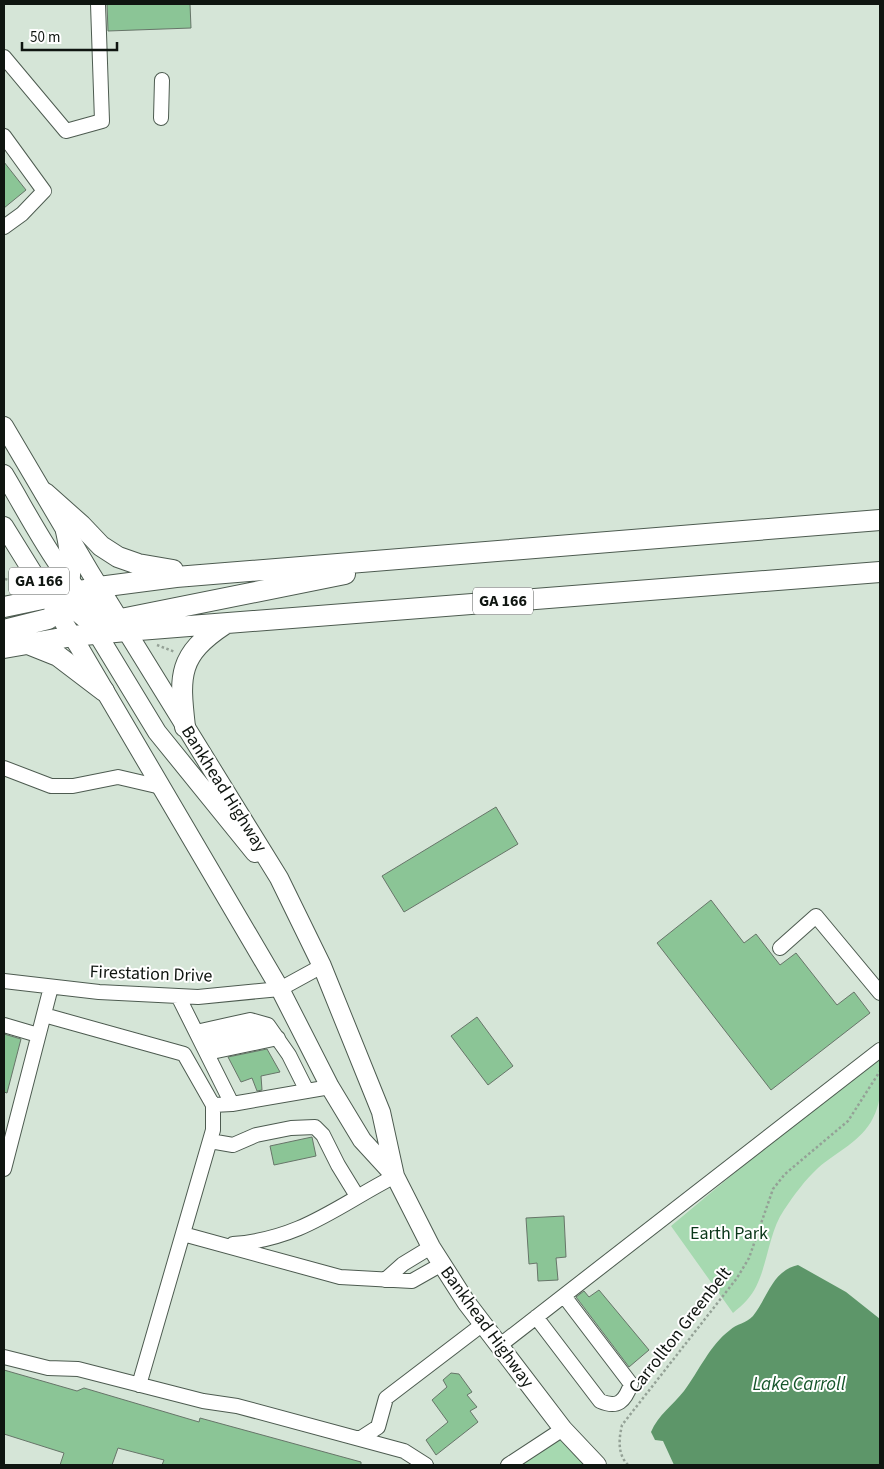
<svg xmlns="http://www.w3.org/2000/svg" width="884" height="1469" font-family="'Source Sans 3',sans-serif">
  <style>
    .green { fill: #a6d9b0 }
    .water { fill: #5d9669 }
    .building { fill: #8bc596; stroke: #677569 }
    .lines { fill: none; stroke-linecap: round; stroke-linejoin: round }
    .minor-casing { stroke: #4d5b50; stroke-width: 16 }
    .major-casing { stroke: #4d5b50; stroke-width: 20 }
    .highway-casing { stroke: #4d5b50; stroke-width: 22 }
    .path { stroke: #94a196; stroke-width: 2.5; stroke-dasharray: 2.5 2.5; stroke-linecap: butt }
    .minor { stroke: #fff; stroke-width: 14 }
    .major { stroke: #fff; stroke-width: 18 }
    .highway { stroke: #fff; stroke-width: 20 }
    .labels { text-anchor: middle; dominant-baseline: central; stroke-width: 4; stroke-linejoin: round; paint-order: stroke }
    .shield { fill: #fff; stroke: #575b58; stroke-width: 1 }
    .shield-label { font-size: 16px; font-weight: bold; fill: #0f1510 }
    .street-label { font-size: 18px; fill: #0f1510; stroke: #fff }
    .park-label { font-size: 18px; fill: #093618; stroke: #fff }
    .water-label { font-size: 19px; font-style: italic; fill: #16562b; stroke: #fff }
  </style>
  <rect width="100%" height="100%" fill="#d5e5d7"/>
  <!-- green -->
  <path class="green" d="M880,1051C880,1074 884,1097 873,1118C862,1141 836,1152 818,1168C805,1180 794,1195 784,1210C766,1236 768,1277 747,1300C743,1305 737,1309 733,1313L671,1226Z
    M563,1429L590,1465H510Z"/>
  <!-- water -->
  <path class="water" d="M798,1265L846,1292L880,1319V1465H674L663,1441L655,1440L651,1432C658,1415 673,1405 684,1391C699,1371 710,1345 730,1330C736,1324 747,1323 753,1316C768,1297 772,1271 798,1265Z"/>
  <!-- building -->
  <path class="building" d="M107,4H190L191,28L108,31Z
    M4,162L26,190L4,208Z
    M496,807L518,844L404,912L382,876Z
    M711,900L744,943L756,934L780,965L796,953L837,1005L854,992L870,1013L771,1090L657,943Z
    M477,1017L513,1066L488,1085L451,1036Z
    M4,1034L21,1039L7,1093L4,1092Z
    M267,1049L280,1072L261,1076L262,1090L257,1091L252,1078L241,1082L228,1057Z
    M312,1137L316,1156L274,1165L270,1146Z
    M564,1216L566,1257L556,1258L558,1280L538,1281L537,1263L529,1264L526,1218Z
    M599,1290L649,1350L629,1367L576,1297L584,1291L589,1297Z
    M4,1370L77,1391L84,1388L199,1422L200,1418L361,1462V1465H162L164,1460L118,1448L112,1465H60L64,1453L4,1434Z
    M451,1373L459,1374L472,1392L467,1395L477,1407L470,1411L478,1422L436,1455L426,1440L448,1422L432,1400L447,1387L443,1380Z"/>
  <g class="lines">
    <!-- minor casing -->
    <g class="minor-casing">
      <path id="minor" d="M4,57L66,131L102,121L98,4
        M161,118L162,80
        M4,136L44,191L22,214L4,227
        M4,768L51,786H73L118,777L161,787
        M780,948L816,916L880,993
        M4,981L99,992L198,997L280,989L322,966
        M44,1015L184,1054L213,1105
        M4,1025L38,1035
        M196,1032L250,1020L268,1025L289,1055L307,1091
        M202,1043C218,1039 255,1024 269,1033
        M207,1053L278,1038
        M232,1104L330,1087
        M210,1141L233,1145L256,1135L291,1128L315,1127L323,1135L338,1165L357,1196
        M4,1169L51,987
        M183,1234L340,1277L412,1281L442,1264
        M233,1244C301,1239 337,1206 395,1176
        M385,1280L403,1264L431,1247
        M536,1317L600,1401C618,1409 625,1401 631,1384L564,1296
        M499,1346L880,1050
        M4,1357L48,1368L78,1369L203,1401L237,1406L404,1451L426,1465
        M139,1385L213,1130V1105L232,1104L178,996
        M361,1438L378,1427L386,1398L483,1324
        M508,1465L563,1429"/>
    </g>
    <!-- major casing -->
    <g class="major-casing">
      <path id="major" d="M4,426L90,572L279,878L322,966L381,1112L395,1176
        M4,474C36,527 65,592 119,627
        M4,526L79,647L280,989L330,1087L362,1140L395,1176L431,1247L466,1302L563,1429L597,1465
        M50,598L70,606L92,625L157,732L255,853"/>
    </g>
    <!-- highway casing -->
    <g class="highway-casing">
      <path id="highway" d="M45,493L81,525L101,546L118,557L138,564L173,570
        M4,607L99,587L176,577L880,520
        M101,623L345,574
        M4,630L48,619C76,603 72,557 66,531
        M28,644L58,656L104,691
        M4,648L73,636L126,631L880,572
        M185,727C179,675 178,655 225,624"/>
    </g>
    <!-- path -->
    <path class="path" d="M5,579L23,584
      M157,645L175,652
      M628,1465C617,1454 619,1438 622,1425L737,1278L749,1258L773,1189L785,1174L848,1121L880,1071"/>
    <!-- minor -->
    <use href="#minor" class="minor"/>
    <!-- major -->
    <use href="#major" class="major"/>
    <!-- highway -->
    <use href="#highway" class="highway"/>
  </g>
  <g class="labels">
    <!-- shield labels -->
    <g class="shield">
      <rect x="9" y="567.5" width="60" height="27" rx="4"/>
      <rect x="473" y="587.5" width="60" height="27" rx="4"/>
    </g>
    <g class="shield-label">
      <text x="39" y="581">GA 166</text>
      <text x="503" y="601">GA 166</text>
    </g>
    <!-- street labels -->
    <g class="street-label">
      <text transform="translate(224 789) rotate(58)">Bankhead Highway</text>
      <text transform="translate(151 974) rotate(2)">Firestation Drive</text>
      <text transform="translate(487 1327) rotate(54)">Bankhead Highway</text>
      <text transform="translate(680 1330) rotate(-52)">Carrollton Greenbelt</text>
    </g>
    <!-- park labels -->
    <g class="park-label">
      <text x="729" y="1233">Earth Park</text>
    </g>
    <!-- water labels -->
    <g class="water-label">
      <text x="799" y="1384">Lake Carroll</text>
    </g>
  </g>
  <!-- border -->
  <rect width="884" height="1469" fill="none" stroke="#0f1510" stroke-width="10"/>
  <!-- scale -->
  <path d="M22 42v8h95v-8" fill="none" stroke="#0f1510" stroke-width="2.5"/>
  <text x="30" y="42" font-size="15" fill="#0f1510" stroke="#ffffff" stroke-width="4" paint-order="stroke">50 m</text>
</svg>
